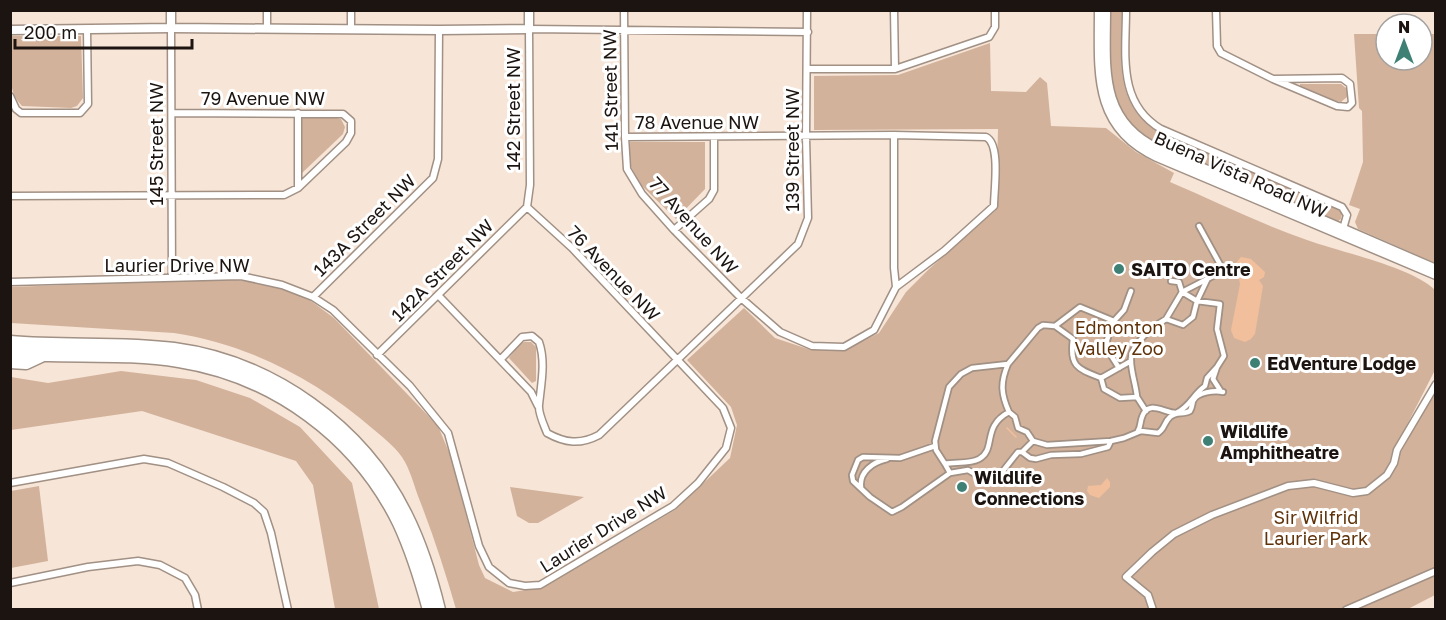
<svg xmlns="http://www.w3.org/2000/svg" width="1446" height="620" font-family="'Golos Text',sans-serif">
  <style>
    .green { fill: #d3b29b }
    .water { fill: #f1bf9c }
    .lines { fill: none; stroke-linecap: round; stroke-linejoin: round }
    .stream { stroke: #f1bf9c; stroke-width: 1.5 }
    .pedestrian-casing { stroke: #a19084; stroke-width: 8 }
    .minor-casing { stroke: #a19084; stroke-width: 9 }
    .tertiary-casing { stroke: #a19084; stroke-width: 11 }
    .motorway-casing { stroke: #a19084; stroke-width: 15 }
    .pedestrian { stroke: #fff; stroke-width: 4.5 }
    .minor { stroke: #fff; stroke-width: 6 }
    .tertiary { stroke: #fff; stroke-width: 8 }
    .motorway { stroke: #fff; stroke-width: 12 }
    .poi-dot { fill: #3e8174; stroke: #fff; stroke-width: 2 }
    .labels { text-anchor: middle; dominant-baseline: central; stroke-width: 6; stroke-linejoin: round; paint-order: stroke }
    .street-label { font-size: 18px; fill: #1b1410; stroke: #fff }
    .poi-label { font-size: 18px; font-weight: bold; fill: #1b1410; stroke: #fff; text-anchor: start }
    .park-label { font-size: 18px; fill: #5f3209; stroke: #fff }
  </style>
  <rect width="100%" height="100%" fill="#f7e5d7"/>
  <!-- green -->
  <path class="green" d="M1109,11H1122C1122,58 1112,106 1161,132L1339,209L1342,213L1341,219L1337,222L1154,144C1101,108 1109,67 1109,11Z
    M1354,34H1386V60H1422V34H1435V263L1358,229L1355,222L1360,209L1349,205L1363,162L1362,111L1359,108Z
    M10,36H81L83,98L77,106L71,108L22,106C5,90 10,57 10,36Z
    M990,43L991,91L1026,92L1040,77L1047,83L1051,126L1106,128L1136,152L1174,173L1170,182C1215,201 1260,224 1307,240C1340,252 1412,267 1435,290V370L1391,456L1398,457L1435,392V595L1406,610L456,609C445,571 433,534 418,496C414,485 411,473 405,462C398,449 385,439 373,429C317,380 248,344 174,333L11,323L10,287L230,279L259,283L284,289L311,301L334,318L438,426L451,457L479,565L485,578L513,592L544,587L675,510L730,458L737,425L731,407L687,360L744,308L775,338L811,350H845L879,333L906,292L929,269L996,210L998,129L814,130V76L898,75Z
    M1300,84H1341L1347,89V97L1341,102L1331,100L1300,87Z
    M302,117L337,118L341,119L345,127L343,134L302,173Z
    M630,142H705V189L676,219L641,185L630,165Z
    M524,342H531L536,347V381L532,383L509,358L519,345Z
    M121,371L196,380L250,398L300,427L352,483L379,609H335L313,485L296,461L142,411L11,430V377L48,383Z
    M39,486L48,561L11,568V491Z
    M510,487L584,497L538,523H529L517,516Z"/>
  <!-- water -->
  <path class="water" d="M1241,257L1251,259L1265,272L1264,277L1259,280L1263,286L1255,334L1251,339L1245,342L1234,338L1231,330L1240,284L1236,263Z
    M1107,478L1110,482V487L1099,498L1090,495L1087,491L1088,486L1101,485Z"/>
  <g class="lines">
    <!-- stream -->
    <path class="stream" d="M1007,428L1016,437"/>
    <!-- pedestrian casing -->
    <g class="pedestrian-casing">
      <path id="pedestrian" d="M1171,281L1179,282L1182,292L1197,301L1220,304L1217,329L1224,356L1217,367
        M1166,319L1182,292L1217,274L1222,268L1199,226
        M1055,326L1073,339C1069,367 1078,369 1101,378L1104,389L1120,398L1137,397L1146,411
        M1008,364C1000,383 1001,394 1009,412
        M1119,368L1107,349V340L1114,321L1124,310L1131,291
        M1101,378L1131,361
        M1137,397C1136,385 1130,369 1131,358C1132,343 1154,326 1166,319L1183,325L1193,317L1197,301L1207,280
        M1138,431C1141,426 1140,422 1142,417C1148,399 1164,413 1176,413C1191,406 1193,394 1205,386L1207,378L1217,367L1213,379L1220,390
        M1111,441L1108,447L1081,454L1051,455L1036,459L1030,458L1022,452H1018L995,481H987L968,470L950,473L945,464C955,462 970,464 979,459C997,449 981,427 1009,412L1015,417L1018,428L1027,432L1033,441L1047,445L1111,441L1124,438L1141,431L1158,433C1165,429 1164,422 1170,417C1176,411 1183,415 1190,411C1192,408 1192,405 1193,401C1197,392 1215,390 1223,392
        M935,446L900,458L863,457L858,460L852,475L853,481L870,497L892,512L902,507L950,473
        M1022,452L1033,441
        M945,464L936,450L935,441L949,387L961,374L972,368L1008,364L1038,328L1043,325L1055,326L1080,307L1114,321
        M861,487C859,472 873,462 887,459"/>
    </g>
    <!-- minor casing -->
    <g class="minor-casing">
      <path id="minor" d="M624,10L625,137L627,169L642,194L674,230L741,298L780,332L812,346L844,347L874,330L896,287L944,251L994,206C994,190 1001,144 986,137L894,135L625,137
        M894,10L895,69
        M1126,10C1126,54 1117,103 1161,129L1342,207L1347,215L1343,229
        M1216,10L1217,46L1221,53L1273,79L1337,106L1348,107L1352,103L1350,84L1342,78L1273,79
        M171,28L172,277
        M267,28V10
        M351,29V10
        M807,69H895L989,37L995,27V10
        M10,96L16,109L21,113H80L88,104L87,29
        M298,113V188
        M894,135V268L896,287
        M10,196L284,195L298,188L346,142L351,133V121L343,114L173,113
        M527,207L530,185L529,29L808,32
        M674,230L709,199L714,190V137
        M10,282L241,276L282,285L313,297L333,310L410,386L448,433L479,546L489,567L509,583L525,586L540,585L673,506L698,483L726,448L731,428L723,408L572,248L527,207
        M438,295L531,392L538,406
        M313,297L433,178L438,159L439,30
        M377,355L527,207
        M501,359L522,337L532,336L539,342C546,362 541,384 539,405C538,413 544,425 547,433C565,443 580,445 599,435L798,244L808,218L806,137L807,10
        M10,483L144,459L168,463L223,487L254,503L264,512L271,533L288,610
        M10,583L88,567L138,561L160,565L185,578L195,595L198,610
        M1153,610L1148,595L1126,577L1152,552L1174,534L1212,515L1288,486L1314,483L1353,493L1367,491L1387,475L1394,463L1397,450L1436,384
        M1346,610L1436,571"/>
    </g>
    <!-- tertiary casing -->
    <g class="tertiary-casing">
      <path id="tertiary" d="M1099,10C1099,71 1092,127 1157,157L1436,275
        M1106,10C1106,67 1098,121 1159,149L1436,269
        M171,28V10
        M10,30L171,28L439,30L529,29V10"/>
    </g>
    <!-- motorway casing -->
    <g class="motorway-casing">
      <path id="motorway" d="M10,342C65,347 120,342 174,349C272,362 363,427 406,515C421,545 431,577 439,610
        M10,353C66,358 124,352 179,361C274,376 357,437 399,523C412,551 421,580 429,610
        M10,362L26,363L41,356"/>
    </g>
    <!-- pedestrian -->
    <use href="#pedestrian" class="pedestrian"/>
    <!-- minor -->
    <use href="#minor" class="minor"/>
    <!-- tertiary -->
    <use href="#tertiary" class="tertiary"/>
    <!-- motorway -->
    <use href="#motorway" class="motorway"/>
  </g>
  <!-- markers -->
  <g class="poi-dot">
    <circle cx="1119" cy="269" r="6"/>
    <circle cx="1255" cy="363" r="6"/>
    <circle cx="1208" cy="441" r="6"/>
    <circle cx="962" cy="487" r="6"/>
  </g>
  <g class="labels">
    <!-- street labels -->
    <g class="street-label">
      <text transform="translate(610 90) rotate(-91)">141 Street NW</text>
      <text x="263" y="98">79 Avenue NW</text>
      <text transform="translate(513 109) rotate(-90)">142 Street NW</text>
      <text x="697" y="122">78 Avenue NW</text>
      <text transform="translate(156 144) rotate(-90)">145 Street NW</text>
      <text transform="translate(792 150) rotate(-90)">139 Street NW</text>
      <text transform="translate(1241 174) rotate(24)">Buena Vista Road NW</text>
      <text transform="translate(364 225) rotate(-45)">143A Street NW</text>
      <text transform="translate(694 225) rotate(48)">77 Avenue NW</text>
      <text x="177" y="265">Laurier Drive NW</text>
      <text transform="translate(442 270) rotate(-45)">142A Street NW</text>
      <text transform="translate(614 273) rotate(46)">76 Avenue NW</text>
      <text transform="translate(603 529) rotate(-32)">Laurier Drive NW</text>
    </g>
    <!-- poi labels -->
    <g class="poi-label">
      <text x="1131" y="269">SAITO Centre</text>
      <text x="1267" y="363">EdVenture Lodge</text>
      <text x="1220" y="431">Wildlife<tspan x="1220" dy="21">Amphitheatre</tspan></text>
      <text x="974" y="477">Wildlife<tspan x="974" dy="21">Connections</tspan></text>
    </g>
    <!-- park labels -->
    <g class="park-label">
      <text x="1119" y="327">Edmonton<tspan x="1119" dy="21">Valley Zoo</tspan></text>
      <text x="1316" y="517">Sir Wilfrid<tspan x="1316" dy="21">Laurier Park</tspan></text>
    </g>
  </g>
  <!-- border -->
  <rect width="1446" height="620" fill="none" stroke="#1b1410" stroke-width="24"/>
  <!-- north arrow -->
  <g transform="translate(1404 42)"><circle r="28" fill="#ffffff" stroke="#a4a19f" stroke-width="1.5"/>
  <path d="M0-4.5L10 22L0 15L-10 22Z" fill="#3e8174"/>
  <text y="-9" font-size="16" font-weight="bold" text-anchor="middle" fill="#1b1410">N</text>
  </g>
  <!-- scale -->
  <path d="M15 39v9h177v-9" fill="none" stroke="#1b1410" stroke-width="3"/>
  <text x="24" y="39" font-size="18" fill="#1b1410" stroke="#ffffff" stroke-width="4.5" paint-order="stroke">200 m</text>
</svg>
